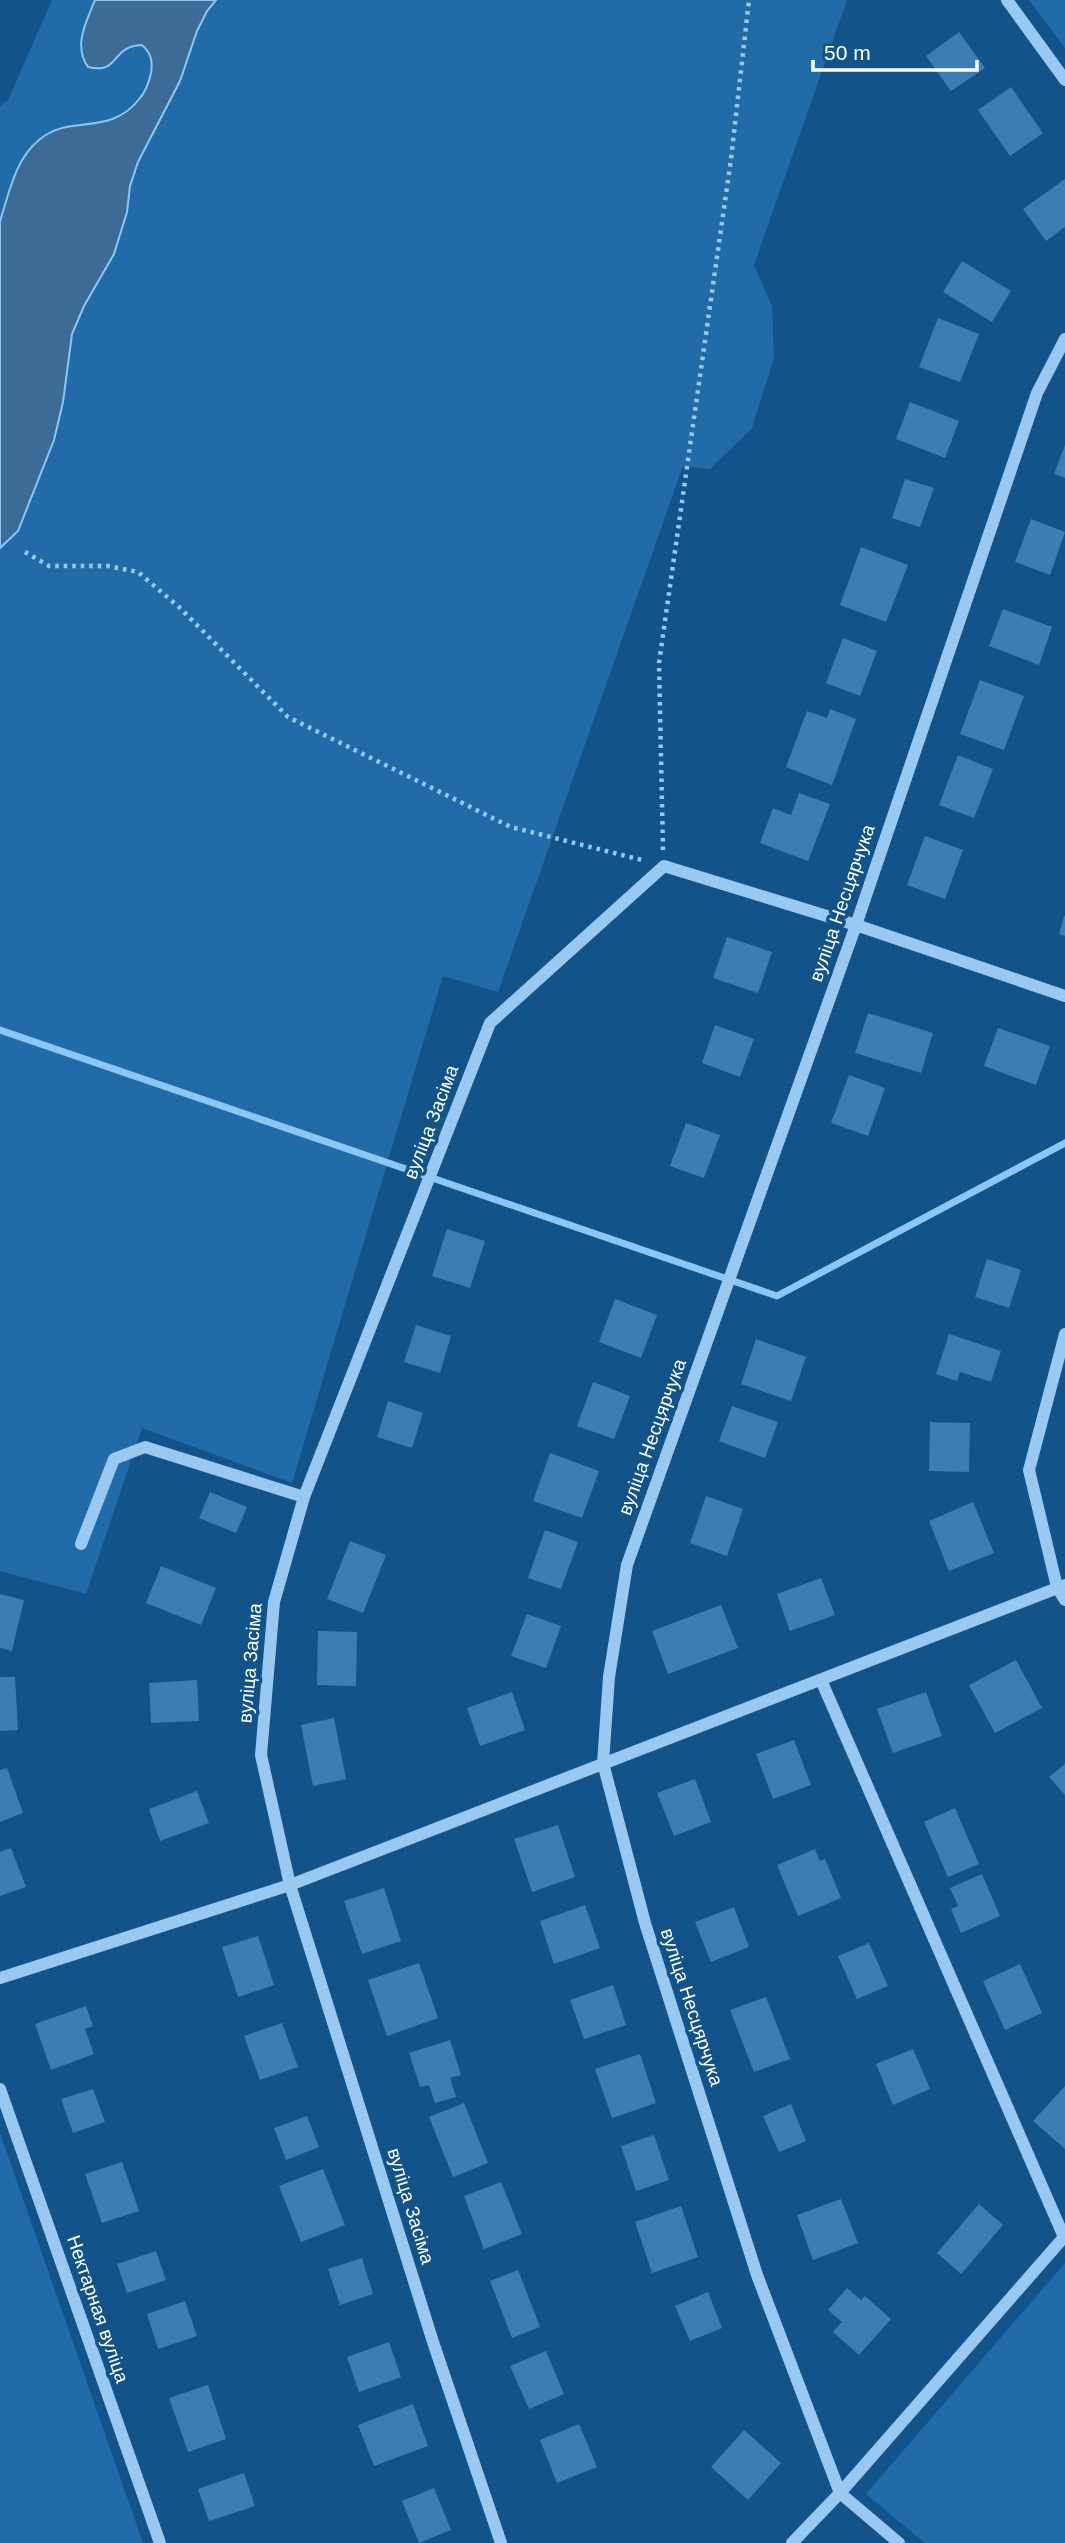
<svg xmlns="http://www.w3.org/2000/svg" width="1065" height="2543" font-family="Arial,sans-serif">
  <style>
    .green { fill: #216ba8 }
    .water { fill: #3c6c95; stroke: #8bc6f4; stroke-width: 2 }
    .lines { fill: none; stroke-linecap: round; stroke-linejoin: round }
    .stream { stroke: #8bc6f4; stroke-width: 7 }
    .building { fill: #3b7db4 }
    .path { stroke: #99c9f1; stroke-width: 4.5; stroke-dasharray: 3.5 5; stroke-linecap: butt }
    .minor { stroke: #99c9f1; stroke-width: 12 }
    .labels { text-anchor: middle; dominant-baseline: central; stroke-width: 7; stroke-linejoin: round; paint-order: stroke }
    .street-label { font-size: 19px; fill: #fff; stroke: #12538a }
  </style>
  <rect width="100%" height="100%" fill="#12538a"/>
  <!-- green -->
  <path class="green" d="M52,0H847L754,265L772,306L774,358L752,428L710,469L683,466L498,992L443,976L292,1483L142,1428L86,1594L0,1571V106L8,100Z
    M1029,0H1065V48Z
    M0,2133L143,2543H0Z
    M1065,2263V2543H925L866,2494Z"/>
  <!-- water -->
  <path class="water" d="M95,0H216L207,11L197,31L180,81L138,162L130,186L127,212L114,254L84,306L72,334L63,402L54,440L18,531L0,548V221C9,194 15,159 39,140C70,113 110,138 140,98C146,91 149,82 151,73C153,61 151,53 142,45C110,46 120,75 88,67C73,46 86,22 95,0Z"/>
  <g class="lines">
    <!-- stream -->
    <path class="stream" d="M0,1030L777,1296L1065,1143"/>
  </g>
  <!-- building -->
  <path class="building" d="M959,32L985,68L951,91L926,56Z
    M1011,87L1043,133L1010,156L978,110Z
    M1065,179V227L1046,241L1023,209Z
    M962,261L1011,291L992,322L943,292Z
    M938,318L979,334L960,382L919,367Z
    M910,402L959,421L945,458L896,439Z
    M1065,445V478L1054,474Z
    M905,479L934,488L920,527L892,518Z
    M1031,519L1065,532L1050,575L1015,562Z
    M861,547L908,565L886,622L840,605Z
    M1003,609L1052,627L1039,665L989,646Z
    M843,638L877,651L860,696L826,683Z
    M980,680L1024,696L1004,750L960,734Z
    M830,709L856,719L832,785L786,767L807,711L827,718Z
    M958,755L993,769L974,818L939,805Z
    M799,793L830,804L808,861L760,843L773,808L791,815Z
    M925,836L963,850L945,899L907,885Z
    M1064,916H1065V936L1059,934Z
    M727,937L772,952L758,993L713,978Z
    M868,1013L933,1033L921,1073L855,1053Z
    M715,1025L754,1039L740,1077L702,1063Z
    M998,1028L1050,1046L1036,1085L984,1066Z
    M849,1075L885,1088L868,1136L831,1123Z
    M686,1123L720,1135L704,1178L670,1166Z
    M447,1229L485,1241L470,1288L432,1276Z
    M987,1259L1021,1270L1009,1308L975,1297Z
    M615,1299L657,1315L641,1358L599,1342Z
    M416,1325L451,1336L440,1373L404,1362Z
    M949,1334L1001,1351L991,1382L960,1372L957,1381L936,1374Z
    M756,1339L806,1357L791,1401L741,1384Z
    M593,1382L630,1396L614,1439L577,1426Z
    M388,1401L423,1413L412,1448L377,1437Z
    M732,1406L778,1422L765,1458L719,1441Z
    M930,1422L970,1423L969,1472L929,1471Z
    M550,1453L599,1471L582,1518L533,1501Z
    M210,1492L247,1507L236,1533L199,1518Z
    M706,1496L743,1509L727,1556L690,1543Z
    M973,1502L994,1553L949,1571L929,1521Z
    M545,1530L578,1542L561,1589L528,1578Z
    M350,1541L386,1555L363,1613L327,1599Z
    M161,1566L216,1588L201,1625L146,1603Z
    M821,1578L835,1615L790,1631L777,1594Z
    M0,1594L24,1600L12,1651L0,1648Z
    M721,1605L738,1648L668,1674L652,1631Z
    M527,1614L561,1626L546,1668L511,1656Z
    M318,1631L357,1632L356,1686L317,1685Z
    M1016,1660L1042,1708L995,1733L969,1685Z
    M0,1677H15L18,1730L0,1731Z
    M197,1680L199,1721L151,1723L149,1683Z
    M512,1692L525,1730L480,1746L467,1708Z
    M926,1692L942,1736L893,1753L877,1709Z
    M334,1718L346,1779L313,1786L301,1725Z
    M794,1740L811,1785L773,1799L756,1754Z
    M1065,1764V1795L1049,1777Z
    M7,1768L23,1813L0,1822V1770Z
    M695,1779L711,1822L674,1836L657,1793Z
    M197,1791L209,1823L160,1841L149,1809Z
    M955,1808L979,1864L948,1877L924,1822Z
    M558,1825L575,1877L532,1892L514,1839Z
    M11,1848L26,1887L0,1896V1852Z
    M815,1849L820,1861L825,1859L841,1898L798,1916L777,1865Z
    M982,1874L1000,1916L961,1933L951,1909L958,1906L950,1888Z
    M384,1888L401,1941L362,1954L344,1901Z
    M585,1905L600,1948L554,1964L540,1921Z
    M734,1907L749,1947L711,1962L695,1922Z
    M258,1936L274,1985L238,1997L222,1947Z
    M869,1943L888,1986L857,1999L838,1956Z
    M419,1963L438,2018L387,2036L368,1980Z
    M1020,1964L1042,2013L1005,2030L983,1981Z
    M613,1985L626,2025L584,2039L570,2000Z
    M766,1997L790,2059L754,2072L730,2010Z
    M86,2006L93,2026L85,2029L94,2054L51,2070L35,2024Z
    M282,2023L298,2067L260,2080L244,2036Z
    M450,2040L461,2075L450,2078L456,2097L435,2103L429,2085L420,2087L409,2053Z
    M913,2049L930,2089L893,2105L876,2064Z
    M640,2054L656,2103L612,2118L595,2069Z
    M1065,2086V2149L1033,2121Z
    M93,2089L105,2122L73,2133L61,2099Z
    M464,2103L488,2163L453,2177L429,2117Z
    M791,2104L806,2141L779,2152L763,2116Z
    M307,2116L319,2147L286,2160L274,2128Z
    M654,2135L669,2180L636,2191L621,2146Z
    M122,2162L139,2211L102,2223L85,2174Z
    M323,2169L345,2225L301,2242L279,2186Z
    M501,2182L522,2234L484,2249L464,2196Z
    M841,2199L858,2243L813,2260L797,2215Z
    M979,2204L1003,2225L961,2274L937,2253Z
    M681,2206L698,2257L652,2273L635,2222Z
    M156,2251L166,2280L127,2293L117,2264Z
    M362,2258L373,2294L340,2305L328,2269Z
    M518,2270L540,2327L512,2338L490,2281Z
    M847,2288L861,2300L865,2296L891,2319L859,2355L833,2332L842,2322L828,2310Z
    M708,2292L722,2328L690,2341L675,2306Z
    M185,2301L197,2336L158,2349L147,2314Z
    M389,2342L401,2377L359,2392L347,2357Z
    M546,2351L564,2394L529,2409L510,2366Z
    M208,2385L226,2439L188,2452L169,2398Z
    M413,2404L428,2446L374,2466L358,2425Z
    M579,2424L597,2467L557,2483L540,2440Z
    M744,2430L781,2463L748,2500L711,2467Z
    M244,2473L255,2506L209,2521L198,2489Z
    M434,2488L451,2530L419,2543L402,2501Z"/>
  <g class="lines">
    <!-- path -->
    <path class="path" d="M25,552L49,566H108L138,572L179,607L288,717L511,827L646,861
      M663,850L659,663L731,159L749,0"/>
    <!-- minor -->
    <path class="minor" d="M1007,0L1065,80
      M1065,1334L1029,1470L1057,1587L1065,1600
      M81,1544L114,1459L145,1447L304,1497
      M821,1680L1064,2237
      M0,1978L290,1885L1065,1585
      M0,2089L160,2543
      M501,2543L433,2342L290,1885L261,1755L274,1602L304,1497L490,1023L664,866L856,925L1065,996
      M792,2543L840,2493L1065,2236
      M899,2543L840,2493L757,2275L645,1923L603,1763L609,1677L627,1565L856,925L1037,393L1065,339"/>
  </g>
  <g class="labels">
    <!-- street labels -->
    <g class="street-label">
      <text transform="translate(842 903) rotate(-71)">вуліца Несцярчука</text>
      <text transform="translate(431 1122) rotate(-69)">вуліца Засіма</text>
      <text transform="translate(652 1437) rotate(-70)">вуліца Несцярчука</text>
      <text transform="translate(250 1663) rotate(-85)">вуліца Засіма</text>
      <text transform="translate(692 2007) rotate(72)">вуліца Несцярчука</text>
      <text transform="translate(411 2206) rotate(73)">вуліца Засіма</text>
      <text transform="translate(98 2309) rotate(71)">Нектарная вуліца</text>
    </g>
  </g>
  <!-- scale -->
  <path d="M813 60v10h164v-10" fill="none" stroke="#ffffff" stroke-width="3.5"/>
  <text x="824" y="60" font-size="21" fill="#ffffff" stroke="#12538a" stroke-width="5" paint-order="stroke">50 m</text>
</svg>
